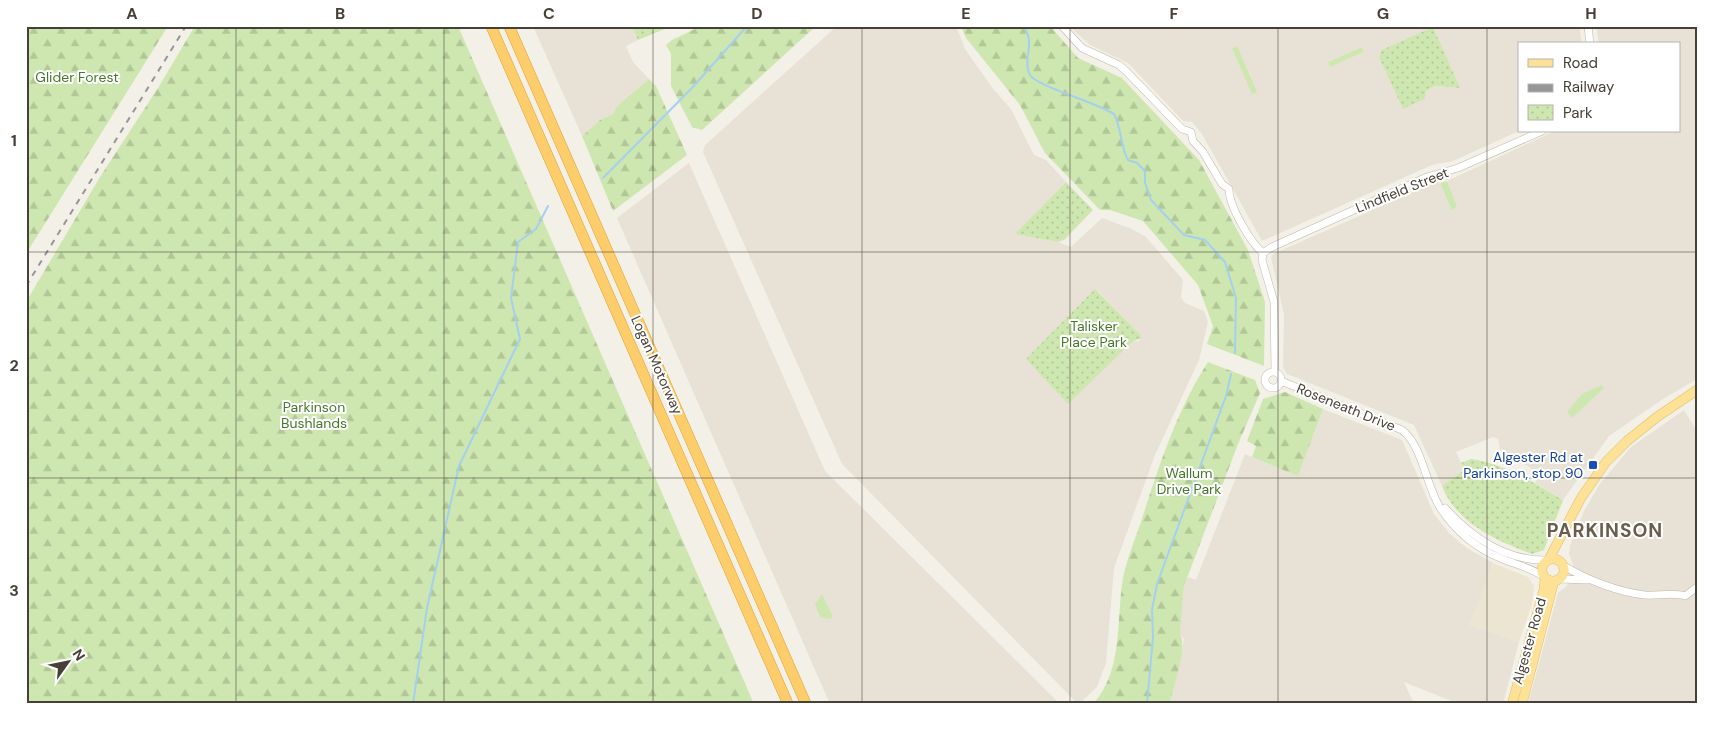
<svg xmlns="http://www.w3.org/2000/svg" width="1723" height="730" font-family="'DM Sans',sans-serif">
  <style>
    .residential { fill: #e7e2d5; fill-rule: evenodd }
    .education { fill: #ece5d1 }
    .green { fill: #cee7b0 }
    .forest { fill: url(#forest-firs) }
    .park { fill: url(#park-dots) }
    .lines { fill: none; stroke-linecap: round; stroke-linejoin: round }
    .stream { stroke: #a4d0ef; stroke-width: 2 }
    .minor-casing { stroke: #bfb8aa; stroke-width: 8 }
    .major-casing { stroke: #e2be66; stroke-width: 10 }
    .highway-casing { stroke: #dba239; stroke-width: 11 }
    .minor { stroke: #fff; stroke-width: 7 }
    .major { stroke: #fde197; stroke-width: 9 }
    .highway { stroke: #fccd6a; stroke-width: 10 }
    .rail { stroke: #969696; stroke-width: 2; stroke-dasharray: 6 6; stroke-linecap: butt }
    .grid { fill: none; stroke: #464036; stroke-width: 1; stroke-opacity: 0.55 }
    .transit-dot { fill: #1a4fb4; stroke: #fff; stroke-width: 2 }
    .labels { text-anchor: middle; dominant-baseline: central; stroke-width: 4; stroke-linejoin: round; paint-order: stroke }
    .park-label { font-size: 14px; fill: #46782a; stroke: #fff }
    .street-label { font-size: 14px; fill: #464036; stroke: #fff }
    .transit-label { font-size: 14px; fill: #164399; stroke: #fff; text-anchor: end }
    .district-label { font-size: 19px; font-weight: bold; letter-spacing: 1px; fill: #695e4d; stroke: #fff }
    .neatline { fill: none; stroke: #464036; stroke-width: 2 }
    .grid-label { font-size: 16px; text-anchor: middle; font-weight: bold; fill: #464036 }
  </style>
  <defs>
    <pattern id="forest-firs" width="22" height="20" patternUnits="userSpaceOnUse" patternTransform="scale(1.25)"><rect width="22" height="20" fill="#cee7b0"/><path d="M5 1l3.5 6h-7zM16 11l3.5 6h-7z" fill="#b2c798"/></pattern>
    <pattern id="park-dots" width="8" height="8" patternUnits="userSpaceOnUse" patternTransform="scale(1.25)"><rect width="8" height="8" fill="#cee7b0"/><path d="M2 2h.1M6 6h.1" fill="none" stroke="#b2c798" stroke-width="1.8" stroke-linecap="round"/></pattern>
  </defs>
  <rect width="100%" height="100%" fill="#f3f0e7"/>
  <!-- residential -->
  <path class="residential" d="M533,26H632L638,40L626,46L633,62L649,79L617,106L613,114L600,120L582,136Z
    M837,26H956L965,49L994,90L1011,109L1034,155L1046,160L1066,182L1016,234L1058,242L1071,247L1102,218L1132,229L1146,237L1183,280L1181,297L1185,303L1204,311L1208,322L1199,360L1155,455L1114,568L1106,663L1097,687L1081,702L1075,701L842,464L703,152L705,145ZM1096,289L1140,334L1139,341L1132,342Z
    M1069,26H1579L1582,44H1519V131L1453,161L1432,165L1262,241L1202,134L1192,122L1183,121L1128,63L1090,45ZM1433,27L1459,88L1436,86L1426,90ZM1362,47L1364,52L1330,67L1328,62Z
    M1596,26H1697V379L1663,399L1609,436L1563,500L1535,483L1540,474L1500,449L1498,439L1493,437L1456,452L1464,470L1442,486L1414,425L1287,374L1283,367L1284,315L1271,257L1273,254L1436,182L1440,183L1452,211L1457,206L1447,181L1555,131H1679V44H1599Z
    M689,163L825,471L1060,704H830L617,218Z
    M1323,409L1402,440L1434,514L1450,534L1467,548L1493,563L1470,625L1519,642L1503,704H1459L1404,682L1412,700L1422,704H1170L1182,651L1184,639L1180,634L1184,586L1188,577L1196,580L1245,454L1298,476Z
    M1684,410L1697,431V704H1528L1558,593L1567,586L1573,565L1569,554L1570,546L1584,511L1599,485L1631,447Z"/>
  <!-- education -->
  <path class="education" d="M1493,563L1528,577L1534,586L1532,604L1519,642L1470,625Z"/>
  <!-- green -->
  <path class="green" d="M1237,46L1257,92L1252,94L1232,48Z
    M1362,47L1364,52L1330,67L1328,62Z
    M1447,181L1457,206L1452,211L1440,183Z
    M1602,385L1604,388L1572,418L1567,412L1582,394Z
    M822,594L833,617L830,619L820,617L815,604Z"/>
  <!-- forest -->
  <path class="forest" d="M26,26H168L26,254Z
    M195,26H458L754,704H26V302L100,177L158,88Z
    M701,26H816L702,130L692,127L671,86V54L666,45L672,40Z
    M961,26H1050L1078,58L1122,78L1199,160L1248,250L1265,302L1264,366L1207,344L1213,326L1198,285L1143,221L1110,210H1100L1045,153L1020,105L966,38Z
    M649,79L656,86L687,155L613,211L582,136L600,120L613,114L617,106Z
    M1208,362L1255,380L1260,393L1238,444L1184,586L1180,634C1188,646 1173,688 1170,704H1093C1125,669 1115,616 1124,573C1128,556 1135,539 1141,522C1158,468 1177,410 1208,362Z
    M1285,392L1323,409L1298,476L1252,457L1256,446L1247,441L1263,399Z"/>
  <!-- park -->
  <path class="park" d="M632,26H672L638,40Z
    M1433,27L1460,88L1436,86L1426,90L1425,99L1403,109L1379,57L1382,50Z
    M1066,182L1093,210L1064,240L1058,242L1015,234Z
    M1095,289L1140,334L1141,338L1132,342L1068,404L1026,359Z
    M1471,459C1505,464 1533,482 1563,500L1544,550L1532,554C1497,541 1456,523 1442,486L1464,470L1461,463Z"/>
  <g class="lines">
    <!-- stream -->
    <path class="stream" d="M1024,26C1026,31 1029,36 1029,41C1030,52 1024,64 1030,75C1036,86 1098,103 1114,114C1122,129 1120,146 1128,160L1137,163L1145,171V183L1151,200L1184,235L1205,240L1225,262L1236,298L1235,353
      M603,178L691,89L747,26
      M413,704L427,608L459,466L520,339L511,298L518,242L536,229L548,206
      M1147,704L1153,637L1152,610L1157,584L1226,396L1231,374"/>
    <!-- minor casing -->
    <g class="minor-casing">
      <path id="minor" d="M1062,26L1082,48L1119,65L1126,71L1182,129L1191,132L1193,141L1203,152L1222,184L1229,189C1229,206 1250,242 1263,253L1262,260L1274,302L1275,372
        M1588,26L1590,44
        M1263,253L1272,247L1427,177L1458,168L1542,131
        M1265 380a8 8 0 1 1 16 0a8 8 0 1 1-16 0Z
        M1281,381L1402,430C1423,446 1426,487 1441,509C1455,530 1476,548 1500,558C1514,564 1529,567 1543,576
        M1445,508C1471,537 1506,561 1546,560
        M1564,566C1587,580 1618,592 1645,595C1659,596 1672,592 1685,596L1697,587
        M1560,579L1588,580"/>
    </g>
    <!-- major casing -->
    <g class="major-casing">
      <path id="major" d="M1542 570a11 11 0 1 1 22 0a11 11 0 1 1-22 0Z
        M1549,559L1581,498L1606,462L1627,441L1657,417L1697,390
        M1512,704L1544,589L1545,578
        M1522,704L1554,581"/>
    </g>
    <!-- highway casing -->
    <g class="highway-casing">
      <path id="highway" d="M491,26L788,704
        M509,26L806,704"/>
    </g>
    <!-- minor -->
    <use href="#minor" class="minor"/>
    <!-- major -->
    <use href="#major" class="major"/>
    <!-- highway -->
    <use href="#highway" class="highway"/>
    <!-- rail -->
    <path class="rail" d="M26,286L186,26"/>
  </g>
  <!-- grid -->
  <path class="grid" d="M236,26V704M444,26V704M653,26V704M862,26V704M1070,26V704M1278,26V704M1487,26V704M26,252H1697M26,478H1697"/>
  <!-- markers -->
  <rect class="transit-dot" x="1588" y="460" width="10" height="10" rx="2.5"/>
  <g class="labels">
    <!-- park labels -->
    <g class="park-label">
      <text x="77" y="77">Glider Forest</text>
      <text x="1094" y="326">Talisker<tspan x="1094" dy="16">Place Park</tspan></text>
      <text x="314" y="407">Parkinson<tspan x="314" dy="16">Bushlands</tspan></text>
      <text x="1189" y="473">Wallum<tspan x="1189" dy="16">Drive Park</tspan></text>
    </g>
    <!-- street labels -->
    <g class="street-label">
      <text transform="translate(1402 190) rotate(-22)">Lindfield Street</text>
      <text transform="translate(657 365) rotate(66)">Logan Motorway</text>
      <text transform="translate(1346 407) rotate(22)">Roseneath Drive</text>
      <text transform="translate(1529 641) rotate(-74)">Algester Road</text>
    </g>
    <!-- transit labels -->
    <g class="transit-label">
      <text x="1583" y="457">Algester Rd at<tspan x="1583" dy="16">Parkinson, stop 90</tspan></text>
    </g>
    <!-- district labels -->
    <g class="district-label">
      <text x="1605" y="530">PARKINSON</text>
    </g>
  </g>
  <!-- border -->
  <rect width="1723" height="730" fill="none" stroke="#ffffff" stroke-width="55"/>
  <!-- legend -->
  <rect x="1518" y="42" width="162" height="90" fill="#ffffff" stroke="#b5b3af"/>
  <rect x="1528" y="59" width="25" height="8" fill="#fde197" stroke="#b5b3af"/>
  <text x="1563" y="68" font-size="15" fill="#464036">Road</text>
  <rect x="1528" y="84" width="25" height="8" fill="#969696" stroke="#b5b3af"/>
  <text x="1563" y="92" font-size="15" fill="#464036">Railway</text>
  <rect x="1528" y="105" width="25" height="15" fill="url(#park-dots)" stroke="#b5b3af"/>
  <text x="1563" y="118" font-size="15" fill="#464036">Park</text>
  <!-- north arrow -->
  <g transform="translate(68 662) rotate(57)" stroke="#ffffff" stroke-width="4" paint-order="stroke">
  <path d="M0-4L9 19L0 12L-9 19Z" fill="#464036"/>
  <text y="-8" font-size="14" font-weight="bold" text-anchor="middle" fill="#464036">N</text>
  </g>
  <rect x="28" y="28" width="1668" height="674" class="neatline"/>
  <g class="grid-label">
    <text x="132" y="19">A</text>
    <text x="340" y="19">B</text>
    <text x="549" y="19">C</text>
    <text x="757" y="19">D</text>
    <text x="966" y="19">E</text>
    <text x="1174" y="19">F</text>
    <text x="1383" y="19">G</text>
    <text x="1591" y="19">H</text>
    <text x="14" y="146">1</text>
    <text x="14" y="371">2</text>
    <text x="14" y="596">3</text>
  </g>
</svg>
